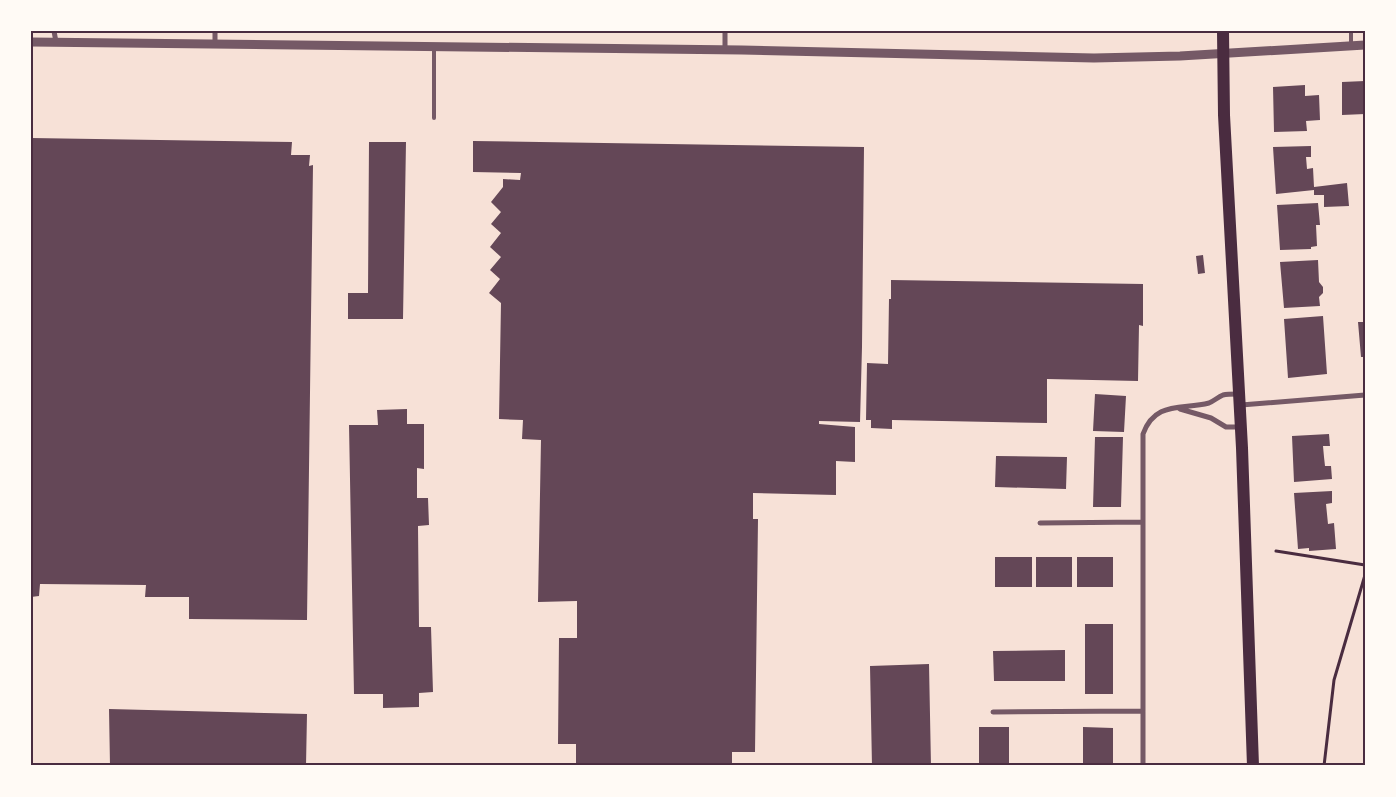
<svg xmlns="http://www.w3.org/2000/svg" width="1396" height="797" font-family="Georgia,serif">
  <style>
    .building { fill: #644757 }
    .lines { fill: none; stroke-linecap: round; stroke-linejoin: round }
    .path { stroke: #4a2c40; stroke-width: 3 }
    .service { stroke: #755966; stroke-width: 4 }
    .minor { stroke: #755966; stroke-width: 5 }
    .tertiary { stroke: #755966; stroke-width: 9 }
    .primary { stroke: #4a2c40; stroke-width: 12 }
    .neatline { fill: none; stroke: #4a2c40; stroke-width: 2 }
  </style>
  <rect width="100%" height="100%" fill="#f7e1d7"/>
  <!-- building -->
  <path class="building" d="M1365,81V114L1342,115V82Z
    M1305,85V96L1319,95L1320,120L1306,121L1307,131L1274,132L1273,87Z
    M31,138L292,142L291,155H310L309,166L313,165L307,620L189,619V597H145L146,585L40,584L39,596L31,597Z
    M473,141L864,147L862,347L860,422L819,421V424L855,427V462L836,461V495L753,493V519H758L755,752H732V766H576V744H558L559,638H577V601L538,602L541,440L522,439L523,420L499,419L501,303L489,293L500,279L490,270L501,257L490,247L501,233L491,224L501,212L491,202L503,187V179L520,180L521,173L473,172Z
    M369,142H406L403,319H348V293H368Z
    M1311,146V157H1306L1307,169L1313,168L1314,187L1347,183L1349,206L1324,207V195H1314V190L1276,194L1273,147Z
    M1318,203L1320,225H1316L1317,246L1311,247V249L1280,250L1277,205Z
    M1203,255L1205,273L1198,274L1196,256Z
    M1318,260L1319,282L1323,287V293L1319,297L1320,306L1284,308L1280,262Z
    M891,280L1143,284V326L1139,325L1138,381L1047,379V423L892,420V429L871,428V420H866L867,363L888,364L889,299H891Z
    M1323,316L1327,374L1288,378L1284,319Z
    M1358,322H1365V357H1361Z
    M1095,394L1126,396L1124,432L1093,431Z
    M407,409V424H424V469L417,468V498H428L429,525L418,526L419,627H431L433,692L419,693V707L383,708V694H354L349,425H378L377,410Z
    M1329,434L1330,446H1323L1324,457L1325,466H1331L1332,479L1294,482L1292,436Z
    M1095,437H1123L1121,507H1093Z
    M996,456L1067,457L1066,489L995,487Z
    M1332,491V503L1326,504L1328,524L1334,523L1336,549L1309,551V548L1298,549L1294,493Z
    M995,557H1032V587H995Z
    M1036,557H1072V587H1036Z
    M1077,557H1113V587H1077Z
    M1085,624H1113V694H1085Z
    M1065,650V681H994L993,651Z
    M929,664L931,766H872L870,666Z
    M109,709L307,714L306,766L110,765Z
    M979,727H1009V766H979Z
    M1083,727L1113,728V766H1083Z"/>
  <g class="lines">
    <!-- path -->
    <path class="path" d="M1276,551L1365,565
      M1324,766L1334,680L1365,575"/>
    <!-- service -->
    <path class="service" d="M1351,31V46
      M434,118V47"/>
    <!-- minor -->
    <path class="minor" d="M54,31L56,42
      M215,31V44
      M725,31V50
      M1241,405L1365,395
      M1180,409L1211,418L1226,427H1240
      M1040,523L1142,522
      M993,712L1143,711
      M1143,766V434C1155,401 1181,410 1209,403C1214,401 1218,397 1223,395C1227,394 1233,394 1238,394"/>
    <!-- tertiary -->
    <path class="tertiary" d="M31,42L742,50L1094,58L1180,56L1365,45"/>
    <!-- primary -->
    <path class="primary" d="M1223,31L1224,115L1242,448L1253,766"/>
  </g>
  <!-- border -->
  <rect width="1396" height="797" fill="none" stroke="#fffaf5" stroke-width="65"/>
  <rect x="32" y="32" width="1332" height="732" class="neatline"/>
</svg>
